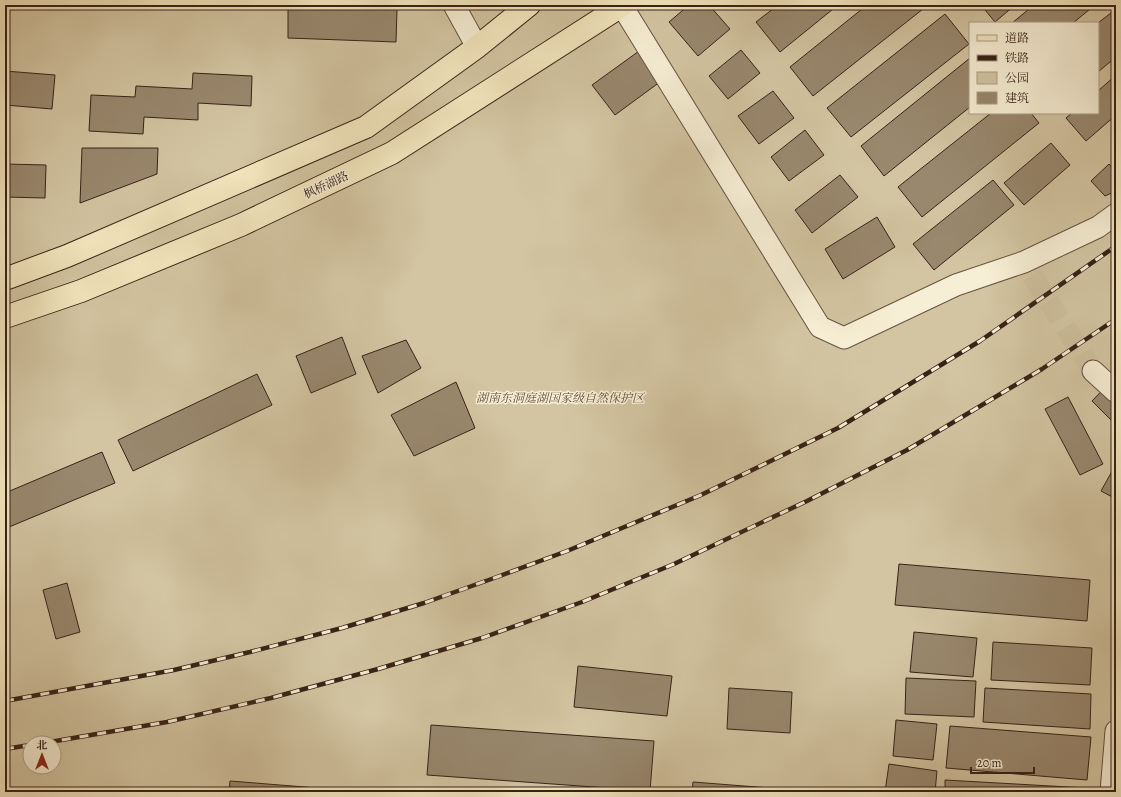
<svg xmlns="http://www.w3.org/2000/svg" width="1121" height="797" font-family="Alegreya,'Noto Serif SC',serif">
  <style>
    .green { fill: #d3c5a2; stroke: #86745c; fill-rule: evenodd }
    .building { fill: #99886e; stroke: #382217 }
    .lines { fill: none; stroke-linecap: round; stroke-linejoin: round }
    .minor-tunnel { stroke: #cebf9d; stroke-width: 21; stroke-dasharray: 21 10; stroke-linecap: butt }
    .minor-casing { stroke: #675341; stroke-width: 23 }
    .major-casing { stroke: #382217; stroke-width: 24 }
    .minor { stroke: #f7efd5; stroke-width: 21 }
    .major { stroke: #f3e6be; stroke-width: 22 }
    .rail-casing { stroke: #382217; stroke-width: 4.5 }
    .rail { stroke: #f7efd5; stroke-width: 3; stroke-dasharray: 9; stroke-linecap: butt }
    .labels { text-anchor: middle; dominant-baseline: central; stroke-width: 3; stroke-linejoin: round; paint-order: stroke }
    .street-label { font-size: 12px; fill: #382217; stroke: #f7efd5 }
    .park-label { font-size: 12px; font-style: italic; fill: #5f4b3a; stroke: #f7efd5 }
  </style>
  <rect width="100%" height="100%" fill="#f3e6be"/>
  <filter id="stains"><feTurbulence type="fractalNoise" baseFrequency=".005" numOctaves="4"/><feColorMatrix values="0 0 0 0 .2 0 0 0 0 .09 0 0 0 0 .02 0 0 0 .5 -.17"/></filter>
  <radialGradient id="worn" r=".72"><stop offset=".6" stop-color="#630" stop-opacity="0"/><stop offset="1" stop-color="#630" stop-opacity=".3"/></radialGradient>
  <!-- green -->
  <path class="green" d="M5,5H1116V792H5ZM970,23H1098V113H970ZM30,743H54V767H30Z"/>
  <!-- building -->
  <path class="building" d="M166,5H257V8Z
    M395,5H441V6Z
    M689,5H709L730,29L698,56L669,22Z
    M778,5H838L780,52L756,22Z
    M867,5H928L813,96L790,67Z
    M981,5H1015L995,22Z
    M1034,5H1095L1073,23H1012Z
    M288,6L397,9L396,42L288,38Z
    M1116,9V57L1098,72V23Z
    M945,14L969,44L851,137L827,108Z
    M646,46L668,76L615,115L592,85Z
    M741,50L760,73L728,99L709,76Z
    M970,58V107L884,176L861,146Z
    M5,71L55,75L52,109L5,105Z
    M193,73L252,76L251,106L198,103V120L144,117L143,134L89,131L91,95L135,97L136,86L192,89Z
    M1116,75V115L1086,141L1066,118L1072,113H1098V91Z
    M773,91L794,118L759,144L738,116Z
    M991,113H1031L1039,123L922,217L898,187Z
    M805,130L824,155L789,181L771,157Z
    M1051,143L1070,165L1024,205L1004,183Z
    M82,148H158L157,174L80,203Z
    M5,164L46,165L45,198L5,197Z
    M1109,164L1116,172V191L1105,196L1091,181Z
    M840,175L858,197L812,233L795,210Z
    M993,180L1014,205L934,270L913,244Z
    M877,217L895,247L843,279L825,249Z
    M342,337L356,374L311,393L296,356Z
    M406,340L421,368L378,393L362,356Z
    M257,374L272,405L133,471L118,440Z
    M1112,380L1116,383V425L1092,401Z
    M456,382L475,428L414,456L391,415Z
    M1068,397L1103,464L1080,475L1045,409Z
    M102,452L115,483L9,527L5,517V493Z
    M1116,464V499L1101,491Z
    M899,564L1090,580L1087,621L895,605Z
    M67,583L80,632L56,639L43,590Z
    M914,632L977,638L973,677L910,672Z
    M993,642L1092,648L1090,685L991,680Z
    M578,666L672,676L667,716L574,707Z
    M906,678L976,681L974,717L905,714Z
    M729,688L792,692L790,733L727,729Z
    M985,688L1091,694L1090,729L983,722Z
    M896,720L937,724L933,760L893,756Z
    M431,725L654,741L650,791L427,775Z
    M950,726L1091,737L1087,780L946,768Z
    M889,764L937,771L935,792H885Z
    M945,780L1086,788L1085,792H945Z
    M230,781L367,792H229Z
    M693,782L821,792H692Z
    M80,789L131,792H79Z"/>
  <g class="lines">
    <!-- minor-tunnel -->
    <path class="minor-tunnel" d="M1032,275L1093,371"/>
    <!-- minor casing -->
    <g class="minor-casing">
      <path id="minor" d="M454,5L477,47
        M622,6L820,327L844,338L956,285L1024,262L1098,227L1116,214
        M1093,371L1116,392
        M1111,792L1116,731"/>
    </g>
    <!-- major casing -->
    <g class="major-casing">
      <path id="major" d="M5,279L67,256L366,127L477,47L529,5
        M5,317L81,291L241,225L392,153L623,5"/>
    </g>
    <!-- minor -->
    <use href="#minor" class="minor"/>
    <!-- major -->
    <use href="#major" class="major"/>
    <!-- rail casing -->
    <g class="rail-casing">
      <path id="rail" d="M5,701L174,670L250,652L342,628L424,603L497,577L567,551L701,495L838,428L980,341L1116,246
        M44,743L167,722L271,698L378,669L482,638L582,602L674,564L807,501L907,450L1042,369L1116,319
        M5,749L30,745"/>
    </g>
    <!-- rail -->
    <use href="#rail" class="rail"/>
  </g>
  <g class="labels">
    <!-- street labels -->
    <g class="street-label">
      <text transform="translate(326 185) rotate(-25)">枫桥湖路</text>
    </g>
    <!-- park labels -->
    <g class="park-label">
      <text x="560" y="398">湖南东洞庭湖国家级自然保护区</text>
    </g>
  </g>
  <!-- margin -->
  <rect width="1121" height="797" fill="none" stroke="#f3e6be" stroke-width="20"/>
  <rect x="6" y="6" width="1109" height="785" fill="none" stroke="#382217" stroke-width="2"/>
  <rect x="10" y="10" width="1101" height="777" fill="none" stroke="#382217"/>
  <!-- legend -->
  <rect x="969" y="22" width="130" height="92" fill="#f7efd5" stroke="#ab9d89"/>
  <rect x="977" y="35" width="20" height="6" fill="#f3e6be" stroke="#ab9d89"/>
  <text x="1005" y="42" font-size="12" fill="#382217">道路</text>
  <rect x="977" y="55" width="20" height="6" fill="#382217" stroke="#ab9d89"/>
  <text x="1005" y="62" font-size="12" fill="#382217">铁路</text>
  <rect x="977" y="72" width="20" height="12" fill="#d3c5a2" stroke="#ab9d89"/>
  <text x="1005" y="82" font-size="12" fill="#382217">公园</text>
  <rect x="977" y="92" width="20" height="12" fill="#99886e" stroke="#ab9d89"/>
  <text x="1005" y="102" font-size="12" fill="#382217">建筑</text>
  <!-- north arrow -->
  <g transform="translate(42 755)"><circle r="19" fill="#f7efd5" stroke="#ab9d89"/>
  <path d="M0-3L7 15L0 10L-7 15Z" fill="#8f2418"/>
  <text y="-6" font-size="11" font-weight="bold" text-anchor="middle" fill="#382217">北</text>
  </g>
  <!-- scale -->
  <path d="M971 767v6h63v-6" fill="none" stroke="#382217" stroke-width="2"/>
  <text x="977" y="767" font-size="12" fill="#382217" stroke="#f7efd5" stroke-width="3" paint-order="stroke">20 m</text>
  <rect width="100%" height="100%" filter="url(#stains)"/>
  <rect width="100%" height="100%" fill="url(#worn)"/>
</svg>
